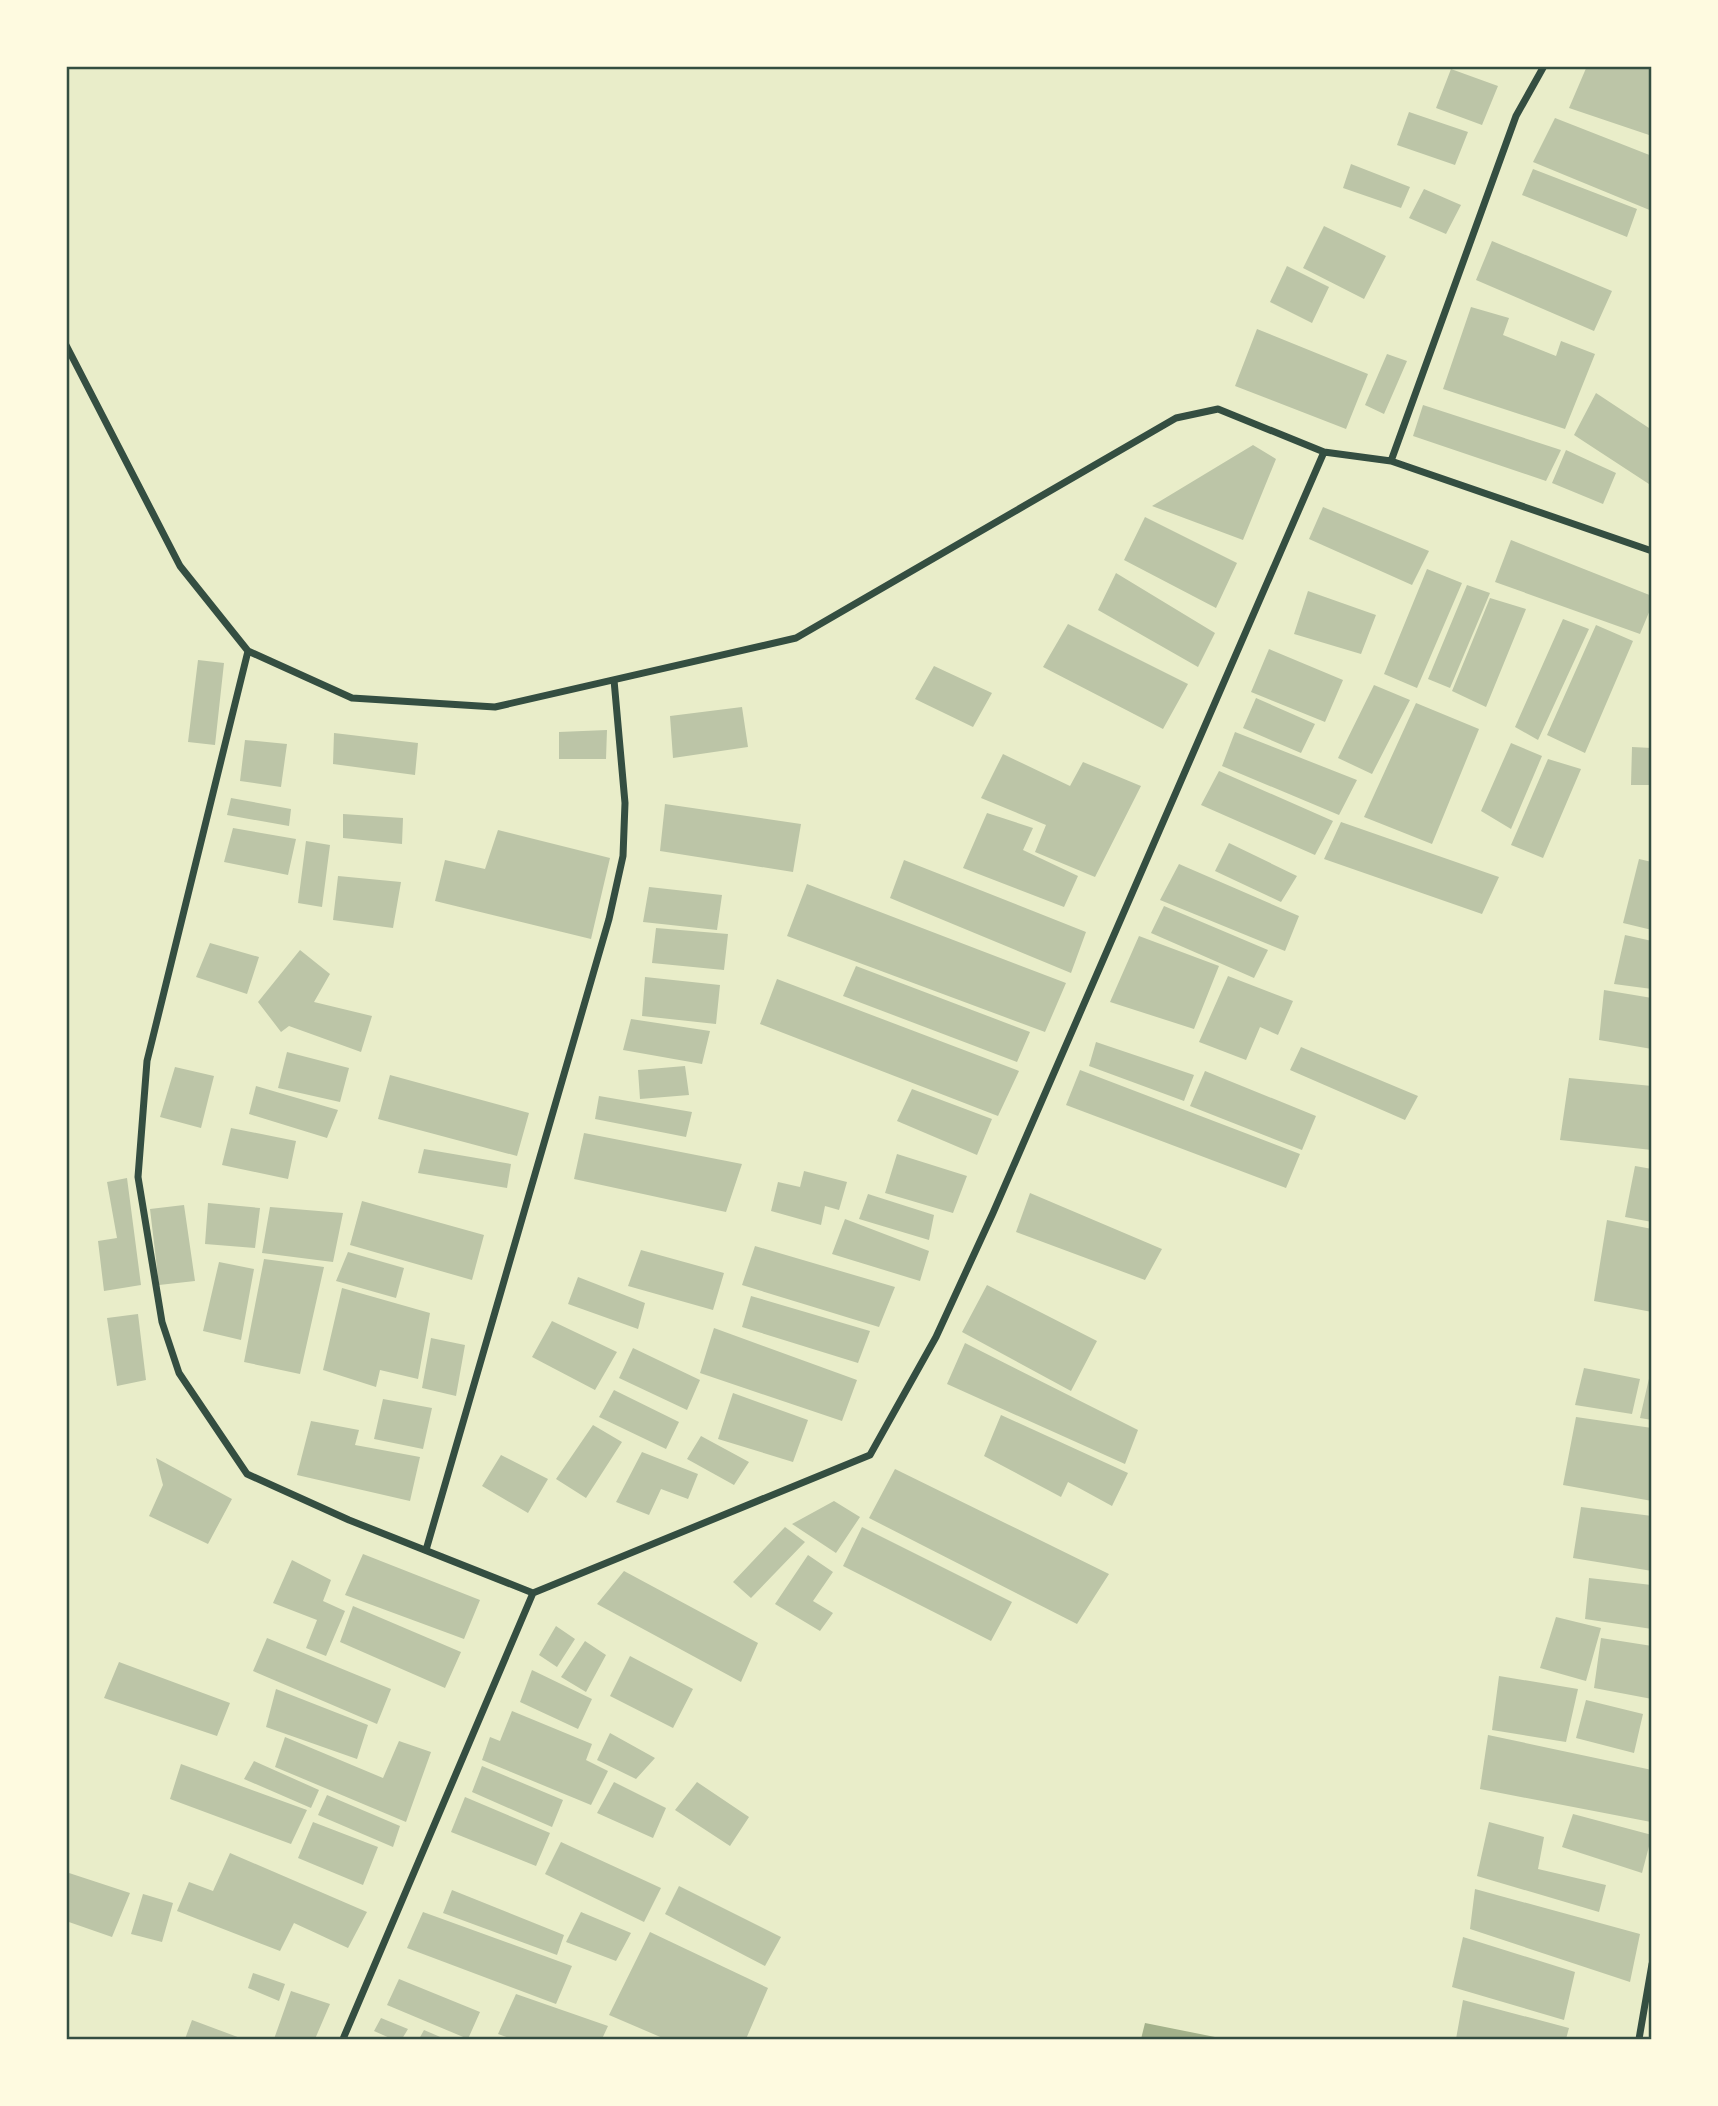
<svg xmlns="http://www.w3.org/2000/svg" width="1718" height="2106" font-family="Quicksand,sans-serif">
  <style>
    .water { fill: #a3b18a }
    .building { fill: #bcc5a7 }
    .lines { fill: none; stroke-linecap: round; stroke-linejoin: round }
    .minor { stroke: #344e41; stroke-width: 7 }
    .neatline { fill: none; stroke: #344e41; stroke-width: 2.5 }
  </style>
  <rect width="100%" height="100%" fill="#e9edc9"/>
  <!-- water -->
  <path class="water" d="M1145,2023L1225,2039H1141Z"/>
  <!-- building -->
  <path class="building" d="M1587,66H1652V136L1569,108Z
    M1451,69L1498,86L1482,125L1436,108Z
    M1409,112L1468,132L1455,165L1397,145Z
    M1555,118L1652,156V211L1533,162Z
    M1351,164L1410,187L1401,208L1343,188Z
    M1533,169L1637,209L1627,237L1522,195Z
    M1424,189L1461,205L1446,234L1409,218Z
    M1324,226L1386,256L1364,299L1303,268Z
    M1492,241L1612,291L1594,331L1476,280Z
    M1287,266L1329,287L1312,323L1270,302Z
    M1471,307L1509,318L1503,335L1556,356L1561,341L1595,354L1565,429L1443,389Z
    M1257,329L1368,374L1346,429L1235,386Z
    M1387,354L1407,361L1384,414L1365,405Z
    M1596,393L1652,430V486L1574,435Z
    M1423,405L1561,450L1546,481L1413,436Z
    M1253,445L1276,459L1243,540L1152,506Z
    M1566,450L1616,473L1603,504L1552,483Z
    M1323,507L1429,551L1412,585L1309,539Z
    M1145,517L1237,563L1216,608L1124,560Z
    M1511,540L1652,596V605L1640,634L1495,582Z
    M1427,569L1462,583L1417,688L1384,674Z
    M1116,573L1215,633L1198,667L1098,610Z
    M1467,585L1490,593L1450,688L1428,679Z
    M1308,591L1376,615L1361,654L1294,634Z
    M1490,598L1526,609L1486,707L1452,691Z
    M1563,619L1589,629L1538,740L1515,727Z
    M1068,624L1188,684L1163,729L1043,667Z
    M1596,625L1633,641L1585,753L1547,735Z
    M1269,649L1343,680L1325,722L1251,692Z
    M198,660L224,663L215,745L188,742Z
    M934,666L992,693L973,727L915,699Z
    M1374,685L1410,700L1372,774L1338,758Z
    M1256,698L1315,724L1301,753L1243,728Z
    M1416,703L1479,729L1432,844L1364,817Z
    M742,707L748,747L673,758L670,716Z
    M607,730L606,759H559V732Z
    M1235,732L1357,780L1339,815L1222,766Z
    M334,733L418,743L415,775L333,764Z
    M245,740L287,744L281,787L240,781Z
    M1511,743L1542,756L1511,829L1481,811Z
    M1632,747L1652,748V785H1631Z
    M1003,754L1070,786L1083,762L1141,786L1095,877L1035,852L1046,825L981,798Z
    M1548,759L1581,769L1543,858L1511,845Z
    M1219,771L1333,821L1315,855L1201,805Z
    M231,798L291,809L289,826L227,815Z
    M665,804L801,824L793,872L660,851Z
    M987,813L1033,828L1023,850L1078,876L1064,907L963,868Z
    M343,814L403,818L402,844L343,838Z
    M1341,822L1499,877L1482,914L1324,859Z
    M233,828L296,839L288,875L224,862Z
    M498,830L610,858L591,939L435,901L445,860L485,869Z
    M306,841L330,845L322,907L298,903Z
    M1229,843L1297,876L1281,902L1215,871Z
    M1639,859L1652,862V930L1623,923Z
    M904,860L1086,932L1071,973L890,898Z
    M1179,864L1299,916L1285,951L1160,900Z
    M338,876L401,882L393,928L333,920Z
    M807,884L1066,983L1045,1032L787,936Z
    M649,887L722,895L717,930L643,922Z
    M1164,906L1268,950L1254,978L1151,933Z
    M656,928L728,934L724,970L652,963Z
    M1625,935L1652,941V989L1614,984Z
    M1139,936L1219,966L1194,1029L1110,1002Z
    M210,943L259,957L247,994L196,977Z
    M300,950L330,974L314,1002L372,1016L361,1052L289,1026L281,1032L258,1002Z
    M856,966L1030,1032L1017,1062L843,996Z
    M1228,976L1293,1001L1278,1035L1260,1027L1246,1060L1199,1042Z
    M645,977L720,985L716,1024L642,1016Z
    M777,979L1019,1071L998,1116L760,1024Z
    M1604,990L1652,998V1049L1599,1040Z
    M631,1019L710,1031L702,1064L623,1050Z
    M1096,1042L1194,1075L1184,1101L1089,1066Z
    M1301,1047L1418,1096L1405,1120L1290,1070Z
    M287,1052L349,1068L340,1102L278,1088Z
    M685,1066L689,1095L640,1099L638,1070Z
    M175,1067L214,1076L201,1128L160,1117Z
    M1080,1070L1300,1154L1286,1188L1066,1105Z
    M1205,1071L1316,1116L1302,1150L1190,1106Z
    M390,1075L529,1113L517,1156L378,1119Z
    M1569,1078L1652,1086V1150L1560,1140Z
    M256,1086L338,1110L327,1138L249,1114Z
    M912,1089L992,1119L977,1155L897,1121Z
    M599,1096L692,1112L686,1137L595,1119Z
    M231,1128L296,1141L288,1179L222,1165Z
    M584,1133L742,1164L726,1212L574,1179Z
    M424,1149L511,1164L507,1188L418,1173Z
    M897,1154L967,1176L953,1213L885,1193Z
    M1635,1166L1652,1169V1222L1625,1217Z
    M804,1171L847,1182L839,1210L825,1206L821,1225L771,1211L778,1182L800,1187Z
    M127,1178L141,1285L104,1291L98,1241L117,1238L107,1182Z
    M1030,1193L1162,1249L1145,1280L1016,1232Z
    M868,1194L934,1215L929,1240L859,1219Z
    M362,1201L484,1235L472,1280L350,1245Z
    M208,1203L260,1208L255,1248L205,1244Z
    M184,1205L195,1281L159,1285L150,1209Z
    M270,1207L343,1213L333,1262L262,1253Z
    M845,1219L929,1251L920,1281L832,1254Z
    M1607,1220L1652,1229V1312L1594,1301Z
    M755,1246L895,1287L879,1327L742,1285Z
    M641,1250L724,1273L713,1310L628,1286Z
    M348,1252L404,1268L396,1298L336,1281Z
    M264,1259L324,1267L300,1374L244,1362Z
    M219,1262L254,1269L241,1340L203,1331Z
    M578,1277L645,1303L638,1329L568,1304Z
    M987,1285L1097,1341L1071,1391L962,1332Z
    M342,1288L430,1313L418,1379L380,1370L376,1387L323,1370Z
    M751,1296L870,1331L858,1363L742,1327Z
    M138,1314L146,1380L117,1386L107,1318Z
    M552,1321L617,1352L595,1390L532,1357Z
    M714,1328L857,1380L842,1421L700,1373Z
    M431,1338L465,1345L456,1396L422,1388Z
    M965,1343L1138,1430L1125,1464L947,1384Z
    M633,1348L700,1380L687,1410L619,1378Z
    M1584,1368L1640,1379L1632,1414L1575,1405Z
    M1650,1374H1652V1420L1640,1418Z
    M614,1390L679,1422L666,1449L599,1417Z
    M733,1393L808,1420L793,1462L718,1439Z
    M383,1399L432,1408L423,1449L374,1439Z
    M1001,1415L1128,1473L1112,1506L1068,1482L1061,1497L984,1456Z
    M1576,1417L1652,1428V1501L1563,1485Z
    M311,1421L359,1430L355,1445L420,1457L410,1501L297,1475Z
    M593,1425L622,1442L586,1498L556,1479Z
    M701,1436L749,1462L734,1485L687,1459Z
    M642,1452L698,1474L688,1499L661,1489L649,1515L616,1502Z
    M501,1455L548,1479L528,1513L482,1486Z
    M156,1458L232,1499L208,1544L149,1516L163,1485Z
    M895,1469L1109,1574L1077,1624L869,1518Z
    M834,1501L860,1517L836,1553L792,1524Z
    M1581,1507L1652,1516V1571L1573,1558Z
    M785,1527L805,1542L751,1598L733,1582Z
    M862,1527L1012,1602L991,1641L843,1566Z
    M363,1554L480,1600L464,1639L345,1595Z
    M808,1555L833,1572L813,1601L833,1613L820,1631L775,1604Z
    M292,1560L331,1580L323,1601L345,1611L326,1656L306,1648L317,1620L273,1603Z
    M624,1571L758,1643L741,1682L597,1604Z
    M1589,1578L1652,1585V1629L1585,1619Z
    M353,1606L461,1652L445,1688L340,1642Z
    M1556,1617L1601,1628L1586,1681L1540,1668Z
    M556,1626L575,1639L557,1667L539,1655Z
    M267,1638L391,1689L377,1724L253,1671Z
    M1601,1638L1652,1646V1699L1594,1688Z
    M585,1641L606,1655L586,1692L561,1677Z
    M630,1656L693,1689L673,1728L610,1696Z
    M119,1662L230,1703L217,1736L104,1698Z
    M532,1670L592,1699L578,1729L520,1702Z
    M1499,1676L1578,1689L1566,1742L1492,1730Z
    M276,1689L368,1725L357,1759L266,1727Z
    M1586,1700L1643,1714L1634,1753L1576,1738Z
    M512,1711L592,1744L586,1760L608,1771L591,1805L482,1760L490,1737L500,1741Z
    M610,1733L655,1758L636,1779L597,1760Z
    M1488,1735L1652,1770L1651,1822L1480,1789Z
    M285,1737L383,1778L399,1741L431,1752L406,1822L275,1767Z
    M254,1761L319,1790L311,1808L244,1779Z
    M181,1764L307,1810L291,1844L170,1799Z
    M482,1766L563,1800L552,1827L472,1792Z
    M614,1782L666,1808L653,1838L597,1813Z
    M697,1782L749,1817L730,1846L675,1810Z
    M327,1795L400,1826L393,1847L318,1815Z
    M465,1797L550,1833L536,1866L451,1832Z
    M1573,1814L1652,1835L1642,1873L1562,1847Z
    M313,1822L378,1847L363,1885L298,1858Z
    M1489,1822L1544,1837L1538,1869L1606,1885L1599,1912L1477,1876Z
    M561,1842L661,1888L644,1922L545,1874Z
    M230,1853L367,1912L348,1948L294,1923L280,1951L177,1911L189,1882L213,1891Z
    M66,1872L130,1893L112,1937L66,1921Z
    M679,1886L781,1937L765,1966L665,1914Z
    M1475,1889L1640,1934L1630,1982L1470,1929Z
    M452,1890L564,1935L557,1955L443,1913Z
    M143,1894L173,1903L162,1942L131,1934Z
    M423,1912L572,1966L556,2004L407,1948Z
    M581,1912L631,1933L616,1961L566,1942Z
    M650,1932L768,1988L746,2039H665L609,2015Z
    M1463,1937L1575,1972L1564,2020L1452,1987Z
    M253,1973L285,1984L279,2001L248,1988Z
    M399,1979L480,2012L468,2039L387,2005Z
    M291,1991L330,2004L315,2039H274Z
    M516,1994L608,2026L602,2039H512L498,2034Z
    M1463,2000L1569,2028L1566,2039H1456Z
    M381,2018L408,2029L402,2039H392L374,2031Z
    M192,2020L243,2039H185Z
    M424,2030L445,2039H419Z"/>
  <g class="lines">
    <!-- minor -->
    <path class="minor" d="M66,345L180,566L248,651L352,698L495,707L796,638L1176,418L1218,409L1324,452L1391,461L1652,551
      M1391,461L1516,116L1544,66
      M248,651L147,1061L138,1177L162,1322L179,1373L247,1474L349,1520L533,1593L870,1455L936,1337L993,1213L1324,452
      M426,1550L609,919L623,856L625,803L614,680
      M343,2039L533,1593
      M1639,2039L1652,1964"/>
  </g>
  <!-- border -->
  <rect width="1718" height="2106" fill="none" stroke="#fefae0" stroke-width="136"/>
  <rect x="68" y="68" width="1582" height="1970" class="neatline"/>
</svg>
